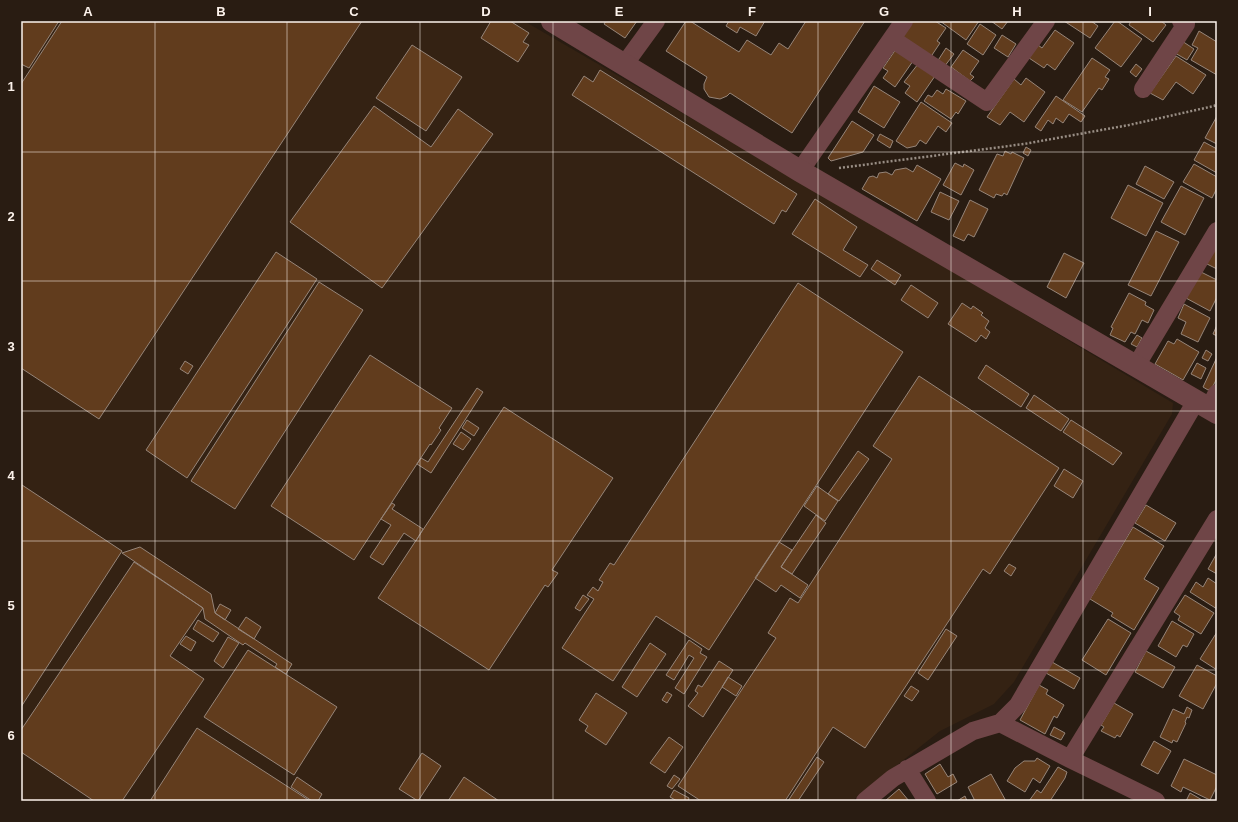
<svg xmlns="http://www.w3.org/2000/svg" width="1238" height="822" font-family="Helvetica,sans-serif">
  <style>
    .built { fill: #342213 }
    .building { fill: #613c1d; stroke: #968579 }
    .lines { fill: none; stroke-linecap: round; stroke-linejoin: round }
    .path { stroke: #998e85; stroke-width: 2.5; stroke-dasharray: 2 2; stroke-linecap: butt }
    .minor { stroke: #6f4547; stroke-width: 18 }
    .tertiary { stroke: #6f4547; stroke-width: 22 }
    .grid { fill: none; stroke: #fcf2eb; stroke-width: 1; stroke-opacity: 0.55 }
    .neatline { fill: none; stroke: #fcf2eb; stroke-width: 1.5 }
    .grid-label { font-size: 13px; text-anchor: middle; font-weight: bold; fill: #fcf2eb }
  </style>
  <rect width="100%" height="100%" fill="#291c12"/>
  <!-- built -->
  <path class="built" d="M21,21H524L904,242L1173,403L1172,414L1014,682L994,704L940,731L852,801H21Z"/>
  <!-- building -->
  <path class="building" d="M21,21H59L29,68L21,64Z
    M62,21H362L99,419L21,368V84Z
    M491,21H510L529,33L523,42L529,45L518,62L481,38Z
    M606,21H637L625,38L604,24Z
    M686,21H690L739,52L747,40L771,55L779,43L788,49L806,21H865L792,133L730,93L727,96L720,99L709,97L704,89V84L707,77L666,51Z
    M729,21H765L756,36L740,27L737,33L726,26Z
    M910,21H935L946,28L937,41L940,43L930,58L899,37Z
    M940,21H979L966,40Z
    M991,21H1008L1002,29Z
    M1064,21H1091L1098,26L1090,38Z
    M1115,21H1117L1142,39L1121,67L1095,48Z
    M1131,21H1161L1166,25L1153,42L1129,25Z
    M980,24L996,35L983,55L967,44Z
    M1055,30L1074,43L1055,70L1047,64L1044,68L1029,58L1038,45L1042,48Z
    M1199,31L1217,42V75L1191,60L1198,48L1192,45Z
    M1002,35L1016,44L1008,57L994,48Z
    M1182,41L1194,49L1187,60L1175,53Z
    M412,45L462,77L426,131L376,98Z
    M946,48L954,54L944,67L937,62Z
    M896,49L913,61L895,87L883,78L888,71L883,68Z
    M963,50L979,61L970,74L974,77L970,81L951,67Z
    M1176,56L1206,75L1193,94L1176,82L1163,100L1150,93Z
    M1092,58L1110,70L1105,77L1109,79L1102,90L1099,88L1082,112L1063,100Z
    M918,64L935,76L917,102L905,93L910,86L904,82Z
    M1136,64L1142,69L1136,77L1130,72Z
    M600,70L797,194L786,212L782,210L774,224L572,95L584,76L593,82Z
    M1026,78L1045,92L1024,122L1010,112L1000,125L987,117L1014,79L1021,85Z
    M874,86L900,102L884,128L858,112Z
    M946,89L966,101L958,114L956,112L951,119L924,101L928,95L932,97L937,90L943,94Z
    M1056,96L1085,116L1081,122L1069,114L1063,123L1056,118L1053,124L1048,120L1041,131L1035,127Z
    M921,102L952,123L946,132L938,126L926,144L920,140L916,146L907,148L896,141Z
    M374,106L431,147L458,109L493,134L382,288L290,222Z
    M1217,116V144L1205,138Z
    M852,121L874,135L863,152L831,161L828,158Z
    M880,134L893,141L890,148L877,140Z
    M1204,142L1217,149V173L1194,160Z
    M1026,147L1031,150L1028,156L1023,153Z
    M1005,151L1011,154L1012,152L1024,158L1007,195L1004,193L1002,196L996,194L994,198L979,190L997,154L1003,156Z
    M955,163L963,167L964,164L974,170L961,195L943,185Z
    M1194,164L1217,177V188L1212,198L1183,182Z
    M917,165L941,179L917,221L862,189L869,177L873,176L877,178L879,173L886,172L892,175L895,170L906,168L913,172Z
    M1145,166L1174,182L1164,199L1136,184Z
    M1128,185L1163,203L1146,236L1111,218Z
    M1181,186L1204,198L1185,235L1161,222Z
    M940,192L959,201L949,220L931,212Z
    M815,199L857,227L843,250L868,265L860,277L792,234Z
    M970,200L988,209L974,237L968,234L964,241L953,236Z
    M1156,231L1179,242L1151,296L1128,285Z
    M1217,246V269L1205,263Z
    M276,252L317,279L187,478L146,450Z
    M1064,253L1084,263L1066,298L1047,287Z
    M877,260L901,275L895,285L871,269Z
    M1201,272L1217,280V297L1210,311L1184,297Z
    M319,282L363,310L235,509L191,481Z
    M798,283L903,352L709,650L656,616L613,681L562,648L594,599L587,595L593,587L598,591L603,582L599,580L610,563L614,565Z
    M911,285L938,303L928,318L901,300Z
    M1129,293L1146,302L1145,305L1154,310L1148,323L1142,320L1135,334L1131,332L1125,342L1110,335L1113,328L1111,327Z
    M962,303L971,309L973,306L983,313L981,315L989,321L985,328L990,332L986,339L981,335L976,342L948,324Z
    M1184,304L1210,318L1198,342L1181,334L1186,322L1178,318Z
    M1217,325V336L1213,334Z
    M1137,335L1142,338L1137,347L1131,344Z
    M1177,339L1199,352L1183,380L1155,364L1168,341L1174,344Z
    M1206,350L1212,354L1208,361L1202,358Z
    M370,355L452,408L439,428L441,430L431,445L430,444L354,560L271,506Z
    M1217,357V378L1212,388L1208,390L1203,387Z
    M185,361L193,366L188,374L180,369Z
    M1197,363L1206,368L1201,379L1191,374Z
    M986,365L1029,394L1021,407L978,378Z
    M919,376L1059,468L990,574L983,569L865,748L833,727L785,801H701L678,786L776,638L768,633L790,598L798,603L892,459L873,446Z
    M477,388L483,392L431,473L417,464L421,458L428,462Z
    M1034,395L1069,419L1061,431L1026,408Z
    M504,407L613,478L552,570L558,573L548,587L545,585L489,670L378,598Z
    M467,420L479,428L474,436L462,428Z
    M1071,420L1122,453L1113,465L1063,432Z
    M461,432L471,439L463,450L453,444Z
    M858,451L869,459L839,501L828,494Z
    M1064,469L1083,481L1073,498L1054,486Z
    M22,485L122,551L21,707V487Z
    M817,486L838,501L825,521L804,506Z
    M392,503L395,505L392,509L423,529L416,541L404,533L383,565L370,557L391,525L381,519Z
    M1146,505L1176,523L1165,541L1135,523Z
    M816,515L826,523L792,574L781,567Z
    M1133,527L1164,546L1144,579L1159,588L1134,630L1111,616L1113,613L1090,599Z
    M779,542L792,550L781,567L808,585L800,598L781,585L776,592L755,578Z
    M140,547L211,594L215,613L292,664L286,674L275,667L277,664L245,643L243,645L205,619L203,608L122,553Z
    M1217,553V574L1208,569Z
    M134,562L203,608L170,656L204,679L122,801H94L21,752V730Z
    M1009,564L1016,568L1011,576L1004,571Z
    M1208,578L1217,584V609L1190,592L1196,582L1203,587Z
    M583,595L589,599L580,611L575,608Z
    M1185,595L1214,613L1201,634L1178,620L1180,616L1174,612Z
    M220,604L231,610L225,620L215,613Z
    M246,617L261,627L254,639L238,629Z
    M1108,619L1131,633L1106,675L1082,660Z
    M198,620L219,633L213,642L193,629Z
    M1172,621L1194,634L1187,647L1183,645L1176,657L1158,646Z
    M946,629L957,636L928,680L918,673Z
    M1217,632V670L1200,659Z
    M186,636L196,642L191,651L180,644Z
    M228,637L239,643L223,668L214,661Z
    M689,640L702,649L700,653L707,657L684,694L675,688L694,658L689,655L674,680L666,675Z
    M650,643L666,654L637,697L622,687Z
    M248,650L337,707L294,775L204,717Z
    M1146,651L1175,667L1163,688L1135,672Z
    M719,661L733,670L703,717L688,706L698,693L695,691L698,685L702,687Z
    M1052,662L1080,678L1074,689L1046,673Z
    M1197,665L1217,676V683L1203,709L1179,696Z
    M728,677L742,686L736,696L722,687Z
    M1039,685L1048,690L1046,694L1064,705L1057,718L1054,716L1045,734L1020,720Z
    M911,686L919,691L912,701L904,696Z
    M667,692L672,695L667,703L662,700Z
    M596,693L627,713L606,745L585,731L588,726L579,720Z
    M1114,703L1133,714L1120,737L1117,735L1115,738L1101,731L1104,727L1101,725Z
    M1187,707L1192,710L1189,718L1187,717L1185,722L1186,723L1177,742L1173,740L1172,743L1160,737L1173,709L1184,714Z
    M1054,727L1065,733L1061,740L1050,735Z
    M197,728L310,801H150Z
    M669,737L683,747L665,773L650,763Z
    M1154,741L1171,751L1158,774L1141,765Z
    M422,753L441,766L418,801L399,789Z
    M817,757L824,762L798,801H788Z
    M1037,758L1050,766L1040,783L1033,778L1025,792L1007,781L1015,768L1024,761H1035Z
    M1184,759L1217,775V786L1210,800L1183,787L1181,792L1171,786Z
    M940,764L948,777L953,774L957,782L937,794L925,774Z
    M1058,767L1067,772L1065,778L1050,801H1029L1037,790L1041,793Z
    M991,774L1006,801H975L968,787Z
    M674,775L680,779L672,789L667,786Z
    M297,777L322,794L318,801H312L291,787Z
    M464,777L499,801H448Z
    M899,789L909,801H885Z
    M674,790L689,798L688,801H677L670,797Z
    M1190,793L1204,801H1186Z
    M965,796L967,801H957Z"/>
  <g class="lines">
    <!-- path -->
    <path class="path" d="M839,168L1024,144L1129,125L1214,106L1217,104"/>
    <!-- minor -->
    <path class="minor" d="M892,39L987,102L1046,21
      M624,65L656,21
      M1143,89L1186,24L1181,21
      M800,171L904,21
      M1136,366L1217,231
      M1209,408L1217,393
      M1000,723L1070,759L1156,801
      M1070,759L1217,519
      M907,769L927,801
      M865,801L893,778L973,731L1000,723L1018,705L1196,401"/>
    <!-- tertiary -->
    <path class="tertiary" d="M552,21L800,171L1217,413"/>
  </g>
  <!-- grid -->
  <path class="grid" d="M155,21V801M287,21V801M420,21V801M553,21V801M685,21V801M818,21V801M951,21V801M1083,21V801M21,152H1217M21,281H1217M21,411H1217M21,541H1217M21,670H1217"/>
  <!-- border -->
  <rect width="1238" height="822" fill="none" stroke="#291c12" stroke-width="44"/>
  <rect x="22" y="22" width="1194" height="778" class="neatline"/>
  <g class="grid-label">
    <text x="88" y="16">A</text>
    <text x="221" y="16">B</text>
    <text x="354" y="16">C</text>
    <text x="486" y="16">D</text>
    <text x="619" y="16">E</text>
    <text x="752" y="16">F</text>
    <text x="884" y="16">G</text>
    <text x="1017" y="16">H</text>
    <text x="1150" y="16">I</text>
    <text x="11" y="91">1</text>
    <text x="11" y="221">2</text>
    <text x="11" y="351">3</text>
    <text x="11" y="480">4</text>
    <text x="11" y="610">5</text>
    <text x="11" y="740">6</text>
  </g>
</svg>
